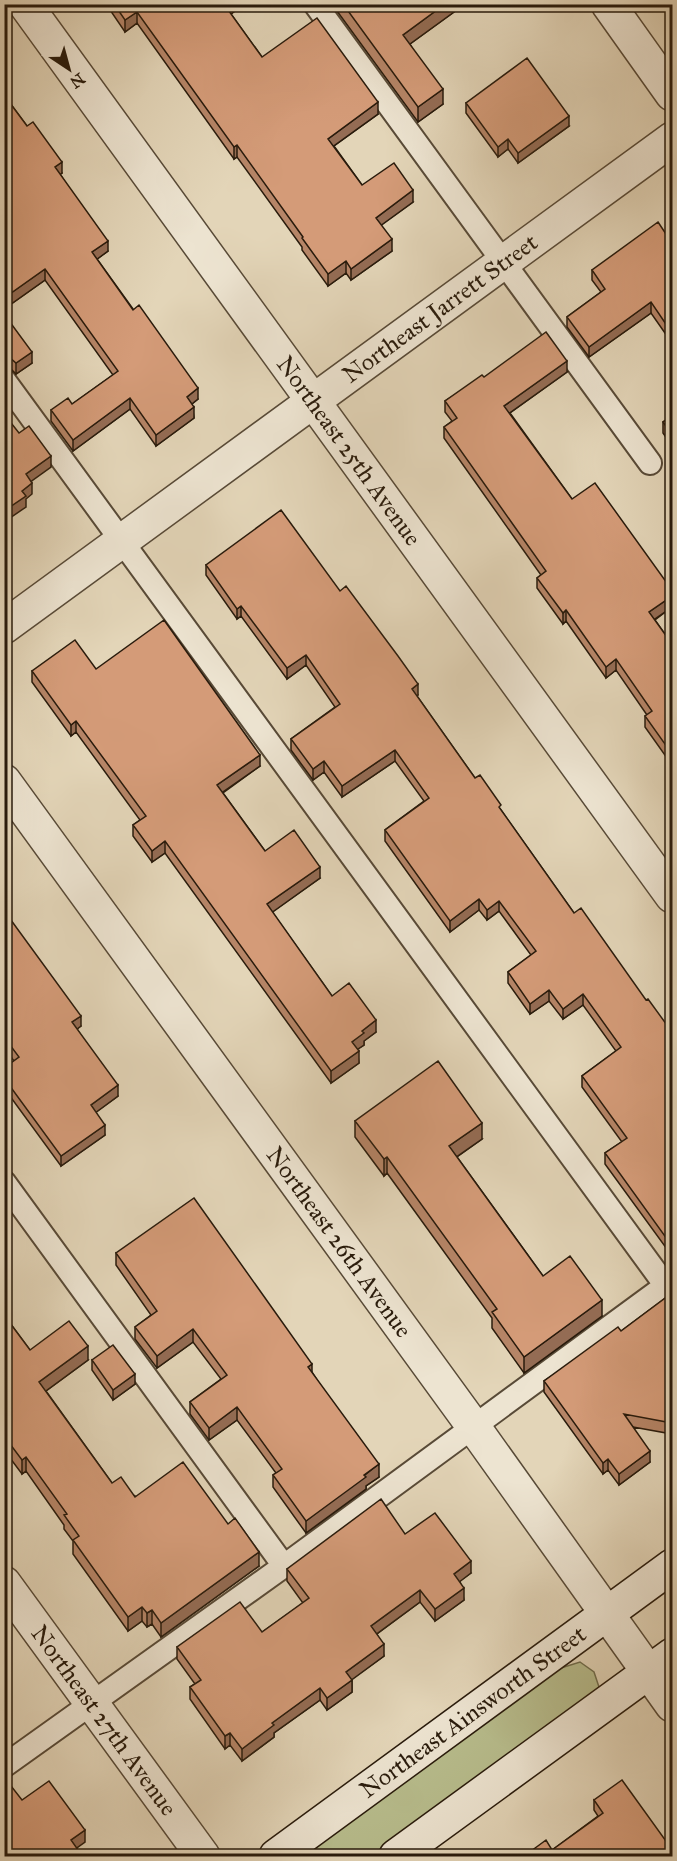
<svg xmlns="http://www.w3.org/2000/svg" width="677" height="1861" font-family="'IM FELL Great Primer',serif">
  <style>
    .green { fill: #b7bc8c; stroke: #706c4c; stroke-width: 1.5 }
    .lines { fill: none; stroke-linecap: round; stroke-linejoin: round }
    .lane-casing { stroke: #584a37; stroke-width: 26 }
    .street-casing { stroke: #584a37; stroke-width: 36 }
    .secondary-casing { stroke: #291b0c; stroke-width: 36 }
    .lane { stroke: #ede4d1; stroke-width: 22 }
    .street { stroke: #ede4d1; stroke-width: 33 }
    .secondary { stroke: #ede4d1; stroke-width: 33 }
    .wall { fill: #b68567; stroke: #291b0c; stroke-width: 1.5 }
    .shaded-wall { fill: #946c54; stroke: #291b0c; stroke-width: 1.5 }
    .building { fill: #d49b78; stroke: #291b0c; stroke-width: 1.5 }
    .labels { text-anchor: middle; dominant-baseline: central; stroke-width: 4.5; stroke-linejoin: round; paint-order: stroke }
    .street-label { font-size: 24px; fill: #291b0c; stroke: #ede4d1 }
  </style>
  <rect width="100%" height="100%" fill="#e3d5b8"/>
  <filter id="stains"><feTurbulence type="fractalNoise" baseFrequency=".00333" numOctaves="4"/><feColorMatrix values="0 0 0 0 .2 0 0 0 0 .09 0 0 0 0 .02 0 0 0 .5 -.17"/></filter>
  <radialGradient id="worn" r=".72"><stop offset=".6" stop-color="#630" stop-opacity="0"/><stop offset="1" stop-color="#630" stop-opacity=".3"/></radialGradient>
  <!-- green -->
  <path class="green" d="M580,1662L594,1672L599,1687L588,1700L374,1856H303L561,1668Z"/>
  <g class="lines">
    <!-- lane casing -->
    <g class="lane-casing">
      <path id="lane" d="M315,4L650,463
        M4,380L666,1286
        M4,1182L284,1566
        M4,1766L284,1566L672,1281"/>
    </g>
    <!-- street casing -->
    <g class="street-casing">
      <g id="street">
        <path id="s1" d="M25,4L672,896"/>
        <path d="M608,4L672,94"/>
        <path id="s2" d="M4,627L672,139"/>
        <path id="s3" d="M4,781L473,1426L672,1705"/>
        <path id="s4" d="M4,1583L203,1856"/>
      </g>
    </g>
    <!-- secondary casing -->
    <g class="secondary-casing">
      <g id="secondary">
        <path id="s5" d="M276,1856L672,1566"/>
        <path d="M396,1856L672,1655"/>
      </g>
    </g>
    <!-- lane -->
    <use href="#lane" class="lane"/>
    <!-- street -->
    <use href="#street" class="street"/>
    <!-- secondary -->
    <use href="#secondary" class="secondary"/>
  </g>
  <!-- wall -->
  <path class="wall" d="M106,4H244L231,14L262,57L378,114L334,146L362,185L413,202L381,225L392,251L351,280L346,273L328,286L302,250V247L237,157L234,159L137,23L125,32Z
    M337,4H465L410,44L443,104L418,122L337,11Z
    M4,95L62,173L60,174L108,251L97,259L198,399L192,404L194,418L156,446L130,409L73,451L51,421V410L72,404L113,375L45,280L4,309Z
    M466,103L569,126L518,163L508,149L498,157L466,113Z
    M672,243V343L651,313L589,357L567,327V317L601,292L592,280V270Z
    M4,314L32,363L16,374L9,367H4Z
    M567,372L510,413L572,499L672,607L655,620L672,644V765L645,727V716L647,715L616,670L606,678L566,621L563,624L537,588V578L541,575L444,438V427L452,421L445,412V401L484,377Z
    M672,416V446L663,433V422Z
    M206,565L340,591L418,695L417,696L475,778L501,810L574,913L672,1032V1256L605,1164V1153L622,1142L582,1087V1076L616,1051L583,1005L563,1019L549,1001L530,1014L508,983V972L531,955L499,911L487,920L479,910L450,932L385,841V830L424,801L395,761L342,797L324,772L313,780L291,750V739L335,707L306,665L287,679L241,616L237,619L206,575Z
    M96,669L260,766L223,793L265,851L320,878L272,912L332,996L376,1032L364,1041V1045L357,1049L359,1063L331,1083L165,853L152,862L133,836V825L140,820L76,732L71,736L32,682V671Z
    M4,918L81,1026L77,1029L118,1096L96,1112L105,1135L61,1166L4,1088V1068L14,1061L4,1047Z
    M355,1121L482,1139L457,1157L543,1276L602,1316L524,1373L492,1328V1318L387,1173L384,1176L355,1137Z
    M116,1253L312,1372L379,1477L366,1486V1489L306,1533L273,1487V1475L276,1473L237,1420L209,1440L190,1414V1402L221,1379L193,1342L157,1368L135,1339V1327L151,1315L116,1265Z
    M672,1293V1434L633,1427L650,1462L619,1485L608,1470L603,1474L544,1392V1381L621,1331Z
    M4,1315L30,1350L88,1360L46,1391L112,1483L259,1566L161,1637L152,1624L147,1627L142,1621L128,1631L73,1554V1541L64,1529V1525L26,1471L22,1474L4,1450Z
    M92,1360L135,1384L113,1400L92,1370Z
    M405,1534L471,1573L460,1581L464,1600L435,1621L420,1602L377,1634L384,1656L352,1679V1692L327,1710L320,1700L274,1733V1737L242,1761L230,1745L225,1749L190,1699V1687L195,1684L177,1659V1647L262,1632L303,1603L287,1581V1569Z
    M594,1800L671,1857L552,1850L598,1816L594,1810Z"/>
  <!-- shaded-wall -->
  <path class="shaded-wall" d="M228,4H244L226,18V7Z
    M445,4H465L403,49V35Z
    M137,12V23L125,32V20Z
    M443,89V104L418,122V107Z
    M378,102V114L328,150V139Z
    M569,116V126L518,163V153Z
    M508,139V149L498,157V147Z
    M237,145V157L234,159V147Z
    M62,162V173L55,178V167Z
    M413,190V202L376,229V218Z
    M392,239V251L351,280V269Z
    M108,241V251L92,263V252Z
    M346,261V273L328,286V274Z
    M45,269V280L4,309V298Z
    M651,302V313L589,357V347Z
    M32,352V363L16,374V363Z
    M567,361V372L504,417V406Z
    M198,388V399L187,408V397Z
    M130,398V409L73,451V440Z
    M194,407V418L156,446V435Z
    M51,456V467L26,485V474Z
    M32,483V494L26,499V507L4,522V511L22,491Z
    M672,596V607L649,623V612Z
    M241,606V616L237,619V609Z
    M566,610V621L563,624V613Z
    M306,655V665L287,679V668Z
    M616,659V670L606,678V667Z
    M418,684V695L412,700V689Z
    M76,721V732L71,736V725Z
    M395,750V761L342,797V786Z
    M260,755V766L217,796V785Z
    M324,761V772L313,780V769Z
    M165,841V853L152,862V851Z
    M320,867V878L267,916V904Z
    M479,899V910L450,932V921Z
    M499,901V911L487,920V910Z
    M549,990V1001L530,1014V1004Z
    M583,994V1005L563,1019V1009Z
    M81,1016V1026L72,1033V1022Z
    M376,1020V1032L364,1041V1045L352,1053V1042L362,1031Z
    M359,1051V1063L331,1083V1071Z
    M118,1085V1096L91,1116V1105Z
    M482,1123V1139L449,1162V1146Z
    M105,1125V1135L61,1166V1156Z
    M387,1157V1173L384,1176V1159Z
    M602,1300V1316L524,1373V1357Z
    M193,1329V1342L157,1368V1356Z
    M88,1346V1360L39,1396V1382Z
    M312,1364V1376L308,1367Z
    M135,1374V1384L113,1400V1390Z
    M237,1407V1420L209,1440V1428Z
    M650,1451V1462L619,1485V1474Z
    M26,1457V1471L22,1474V1460Z
    M608,1459V1470L603,1474V1463Z
    M379,1464V1477L366,1486V1489L306,1533V1521Z
    M259,1552V1566L161,1637V1623Z
    M471,1561V1573L454,1586V1574Z
    M464,1588V1600L435,1621V1609Z
    M420,1590V1602L371,1638V1626Z
    M142,1607V1621L128,1631V1617Z
    M152,1610V1624L147,1627V1613Z
    M384,1644V1656L346,1684V1672Z
    M352,1680V1692L327,1710V1698Z
    M320,1688V1700L274,1733V1737L242,1761V1749L272,1723Z
    M230,1733V1745L225,1749V1736Z
    M85,1830V1842L71,1852V1840Z
    M671,1848V1857H664V1853Z"/>
  <!-- building -->
  <path class="building" d="M114,4H228L226,7L262,57L317,18L378,102L328,139L362,185L394,163L413,190L376,218L392,239L351,269L346,261L328,274L302,238L303,237L237,145L234,147L137,12L125,20Z
    M343,4H445L403,35L443,89L418,107Z
    M527,58L569,116L518,153L508,139L498,147L466,103Z
    M4,95L27,126L33,122L62,162L55,167L108,241L92,252L133,310L139,305L198,388L187,397L194,407L156,435L130,398L73,440L51,410L68,398L72,404L118,371L45,269L4,298V201L6,199L4,197Z
    M658,222L672,243V333L651,302L589,347L567,317L605,289L592,270Z
    M4,314L32,352L16,363L9,357L4,356Z
    M546,332L567,361L504,406L572,499L595,483L672,590V596L649,612L672,644V754L645,716L652,711L616,659L606,667L566,610L563,613L537,578L546,571L444,427L457,418L445,401L482,375L484,377Z
    M4,414L19,433L29,426L51,456L26,474L32,483L22,491L26,496L4,511Z
    M672,416V435L663,422Z
    M281,510L340,591L346,586L398,656L418,684L412,689L475,778L480,775L501,805L499,807L574,913L581,908L646,1000L648,999L672,1032V1246L605,1153L627,1138L582,1076L621,1047L583,994L563,1009L549,990L530,1004L508,972L536,951L499,901L487,910L479,899L450,921L385,830L429,798L395,750L342,786L324,761L313,769L291,739L340,704L306,655L287,668L241,606L237,609L206,565Z
    M164,620L260,755L217,785L265,851L294,830L320,867L267,904L332,996L349,983L376,1020L362,1031L364,1033L352,1042L359,1051L331,1071L165,841L152,851L133,825L146,816L76,721L71,725L32,671L75,640L96,669Z
    M8,916L81,1016L72,1022L118,1085L91,1105L105,1125L61,1156L4,1078V1068L19,1057L4,1037V918Z
    M438,1061L482,1123L449,1146L543,1276L570,1256L602,1300L524,1357L492,1312L497,1309L387,1157L384,1159L355,1121Z
    M194,1198L312,1364L308,1367L379,1464L364,1475L366,1477L306,1521L273,1475L282,1469L237,1407L209,1428L190,1402L227,1375L193,1329L157,1356L135,1327L157,1311L116,1253Z
    M672,1293V1423L624,1414L650,1451L619,1474L608,1459L603,1463L544,1381L618,1327L621,1331Z
    M4,1315L30,1350L69,1321L88,1346L39,1382L112,1483L121,1477L135,1497L183,1462L228,1524L235,1518L259,1552L161,1623L152,1610L147,1613L142,1607L128,1617L73,1540L79,1536L64,1515L67,1514L26,1457L22,1460L4,1436Z
    M113,1345L135,1374L113,1390L92,1360Z
    M381,1499L405,1534L435,1513L471,1561L454,1574L464,1588L435,1609L420,1590L371,1626L384,1644L346,1672L352,1680L327,1698L320,1688L272,1723L274,1725L242,1749L230,1733L225,1736L190,1687L201,1680L177,1647L240,1602L262,1632L309,1598L287,1569Z
    M4,1777L22,1800L49,1781L85,1830L71,1840L83,1857H4Z
    M622,1780L671,1848L664,1853L666,1857H523L546,1840L552,1850L603,1813L594,1800Z"/>
  <g class="labels">
    <!-- street labels -->
    <g class="street-label">
      <text stroke="none"><textPath href="#s2" startOffset="540">Northeast Jarrett Street</textPath></text>
      <text stroke="none"><textPath href="#s1" startOffset="552">Northeast 25th Avenue</textPath></text>
      <text stroke="none"><textPath href="#s3" startOffset="570">Northeast 26th Avenue</textPath></text>
      <text stroke="none"><textPath href="#s5" startOffset="244">Northeast Ainsworth Street</textPath></text>
      <text stroke="none"><textPath href="#s4" startOffset="170">Northeast 27th Avenue</textPath></text>
    </g>
  </g>
  <!-- margin -->
  <rect width="677" height="1861" fill="none" stroke="#e3d5b8" stroke-width="24"/>
  <rect x="6" y="6" width="665" height="1849" fill="none" stroke="#291b0c" stroke-width="3"/>
  <rect x="12" y="12" width="653" height="1837" fill="none" stroke="#291b0c" stroke-width="1.5"/>
  <!-- north arrow -->
  <g transform="translate(69 69) rotate(144)" stroke="#ede4d1" stroke-width="4.5" paint-order="stroke">
  <path d="M0-4.5L10 22L0 15L-10 22Z" fill="#291b0c"/>
  <text y="-9" font-size="16" font-weight="bold" text-anchor="middle" fill="#291b0c">N</text>
  </g>
  <rect width="100%" height="100%" filter="url(#stains)"/>
  <rect width="100%" height="100%" fill="url(#worn)"/>
</svg>
